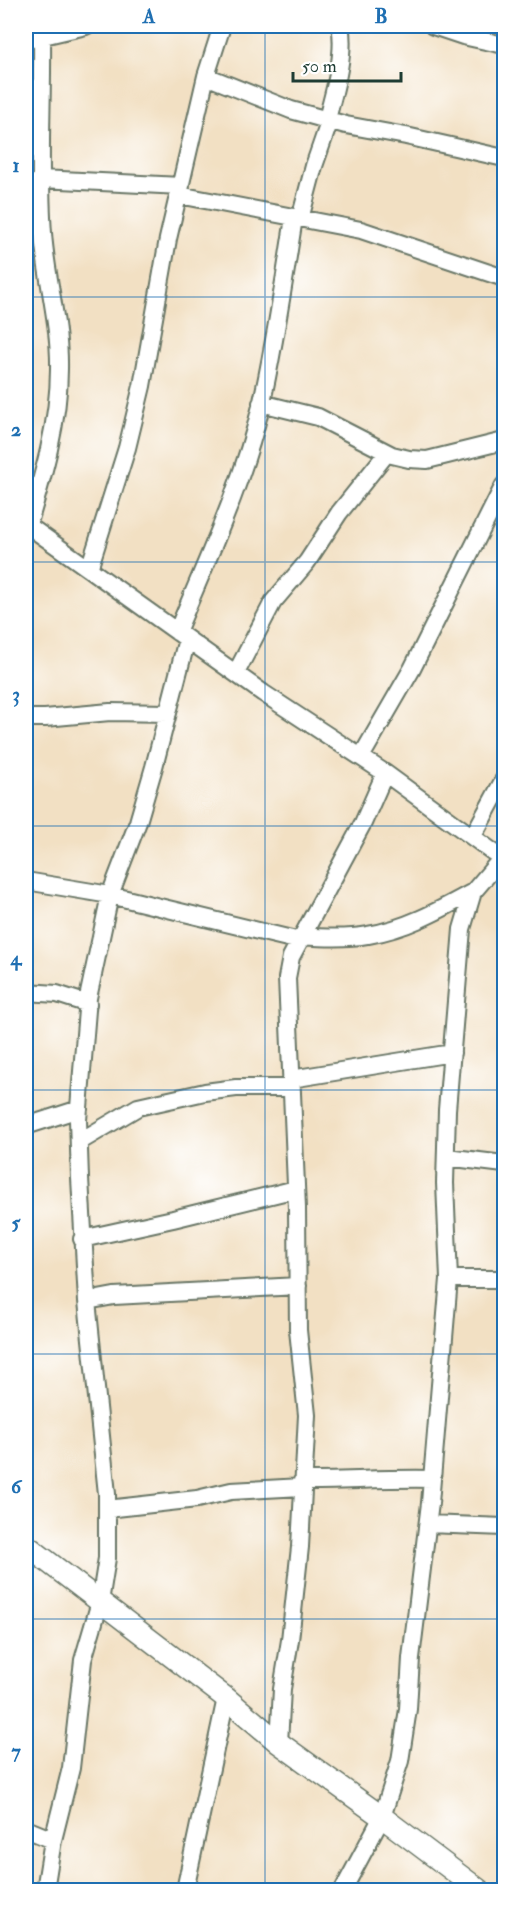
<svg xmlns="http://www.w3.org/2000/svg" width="530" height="1916" font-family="'IM FELL Double Pica',serif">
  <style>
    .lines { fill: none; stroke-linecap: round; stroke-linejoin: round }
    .minor-casing { stroke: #697666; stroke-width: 20 }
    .tertiary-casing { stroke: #697666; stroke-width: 24 }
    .minor { stroke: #fff; stroke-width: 16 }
    .tertiary { stroke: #fff; stroke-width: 21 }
    .grid { fill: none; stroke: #1f6fb2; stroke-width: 1.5; stroke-opacity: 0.55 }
    .neatline { fill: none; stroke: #1f6fb2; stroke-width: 2 }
    .grid-label { font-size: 20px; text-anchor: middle; font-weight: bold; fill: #1f6fb2 }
  </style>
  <rect width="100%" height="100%" fill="#fff"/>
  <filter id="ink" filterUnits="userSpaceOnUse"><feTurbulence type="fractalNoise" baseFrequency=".0167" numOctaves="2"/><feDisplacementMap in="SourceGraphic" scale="12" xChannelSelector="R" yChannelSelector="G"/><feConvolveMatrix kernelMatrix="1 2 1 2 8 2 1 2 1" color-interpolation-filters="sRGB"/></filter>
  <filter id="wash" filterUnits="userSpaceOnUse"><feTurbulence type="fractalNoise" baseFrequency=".008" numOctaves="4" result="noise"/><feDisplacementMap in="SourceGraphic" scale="24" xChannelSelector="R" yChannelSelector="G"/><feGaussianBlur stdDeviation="1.35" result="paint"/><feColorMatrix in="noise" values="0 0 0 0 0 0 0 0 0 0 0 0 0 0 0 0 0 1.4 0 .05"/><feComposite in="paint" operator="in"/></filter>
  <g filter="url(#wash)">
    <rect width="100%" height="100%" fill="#f2e0c3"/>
  </g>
  <g filter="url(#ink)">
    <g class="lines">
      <!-- minor casing -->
      <g class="minor-casing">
        <path id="minor" d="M433,26L463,36L504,45
          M26,40L86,26
          M206,76L291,110L346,125L406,136L504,158
          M327,119C334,92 346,53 340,26
          M41,179L181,186
          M26,184H41
          M179,195L361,230L504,278
          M300,219L314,166L330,120
          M261,403L318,417L392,455L409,459L427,460L504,441
          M26,524L263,693L385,773L504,860
          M28,526C43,476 59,422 59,369C60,323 46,278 43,233C38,168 43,102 42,36
          M89,569L127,448L142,386L168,239L206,76L222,26
          M177,632C207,559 243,483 261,406C275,344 284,281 294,218
          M236,673L273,602L307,562L339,513L387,453
          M26,718H45L110,712L168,713
          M361,757L412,669L504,485
          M473,836L504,779
          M26,881L110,895L300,941
          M302,936C325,938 346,939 368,935C406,929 440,910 473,892
          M26,992L57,994L88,1004
          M291,1079L452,1053
          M26,1126L79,1109
          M79,1142L138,1107L205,1092L236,1088H291
          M446,1157L504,1164
          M82,1239L173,1219L296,1189
          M449,1279H504
          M87,1301L114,1296L298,1286
          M302,1481C346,1481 389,1478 432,1479
          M107,1509L197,1499L231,1491L302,1487
          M428,1524L504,1527
          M279,1743L282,1689L290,1640L300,1547L307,1415L298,1330L297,1208L287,978L291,957L363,823L385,773
          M26,1829L53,1840
          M45,1890L53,1840L71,1768L83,1660L100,1602L107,1558V1494L87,1301L80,1178L78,1120L88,998L110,895L138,822L154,767L187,639
          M185,1890L226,1698
          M343,1890L382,1817L400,1761L408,1709L411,1658L430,1503L449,1279L445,1183L447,1110L462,929L473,892L502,858"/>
      </g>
      <!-- tertiary casing -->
      <g class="tertiary-casing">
        <path id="tertiary" d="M26,1545L226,1698L279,1743L382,1817L479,1890"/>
      </g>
      <!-- minor -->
      <use href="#minor" class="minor"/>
      <!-- tertiary -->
      <use href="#tertiary" class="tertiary"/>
    </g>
  </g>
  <!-- grid -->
  <path class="grid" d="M265,26V1890M26,297H504M26,562H504M26,826H504M26,1090H504M26,1354H504M26,1619H504"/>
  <!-- margin -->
  <rect width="530" height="1916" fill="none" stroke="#fff" stroke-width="66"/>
  <!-- scale -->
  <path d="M293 72v9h108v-9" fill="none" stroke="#1f3d34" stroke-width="3"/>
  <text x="302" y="72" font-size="18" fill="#1f3d34" stroke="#ffffff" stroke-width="4.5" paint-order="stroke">50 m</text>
  <rect x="33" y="33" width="464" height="1850" class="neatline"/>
  <g class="grid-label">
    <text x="149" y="23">A</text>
    <text x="381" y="23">B</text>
    <text x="16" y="172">1</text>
    <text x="16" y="436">2</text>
    <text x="16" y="701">3</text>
    <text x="16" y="965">4</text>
    <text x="16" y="1229">5</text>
    <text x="16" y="1493">6</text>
    <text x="16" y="1758">7</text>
  </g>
</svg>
